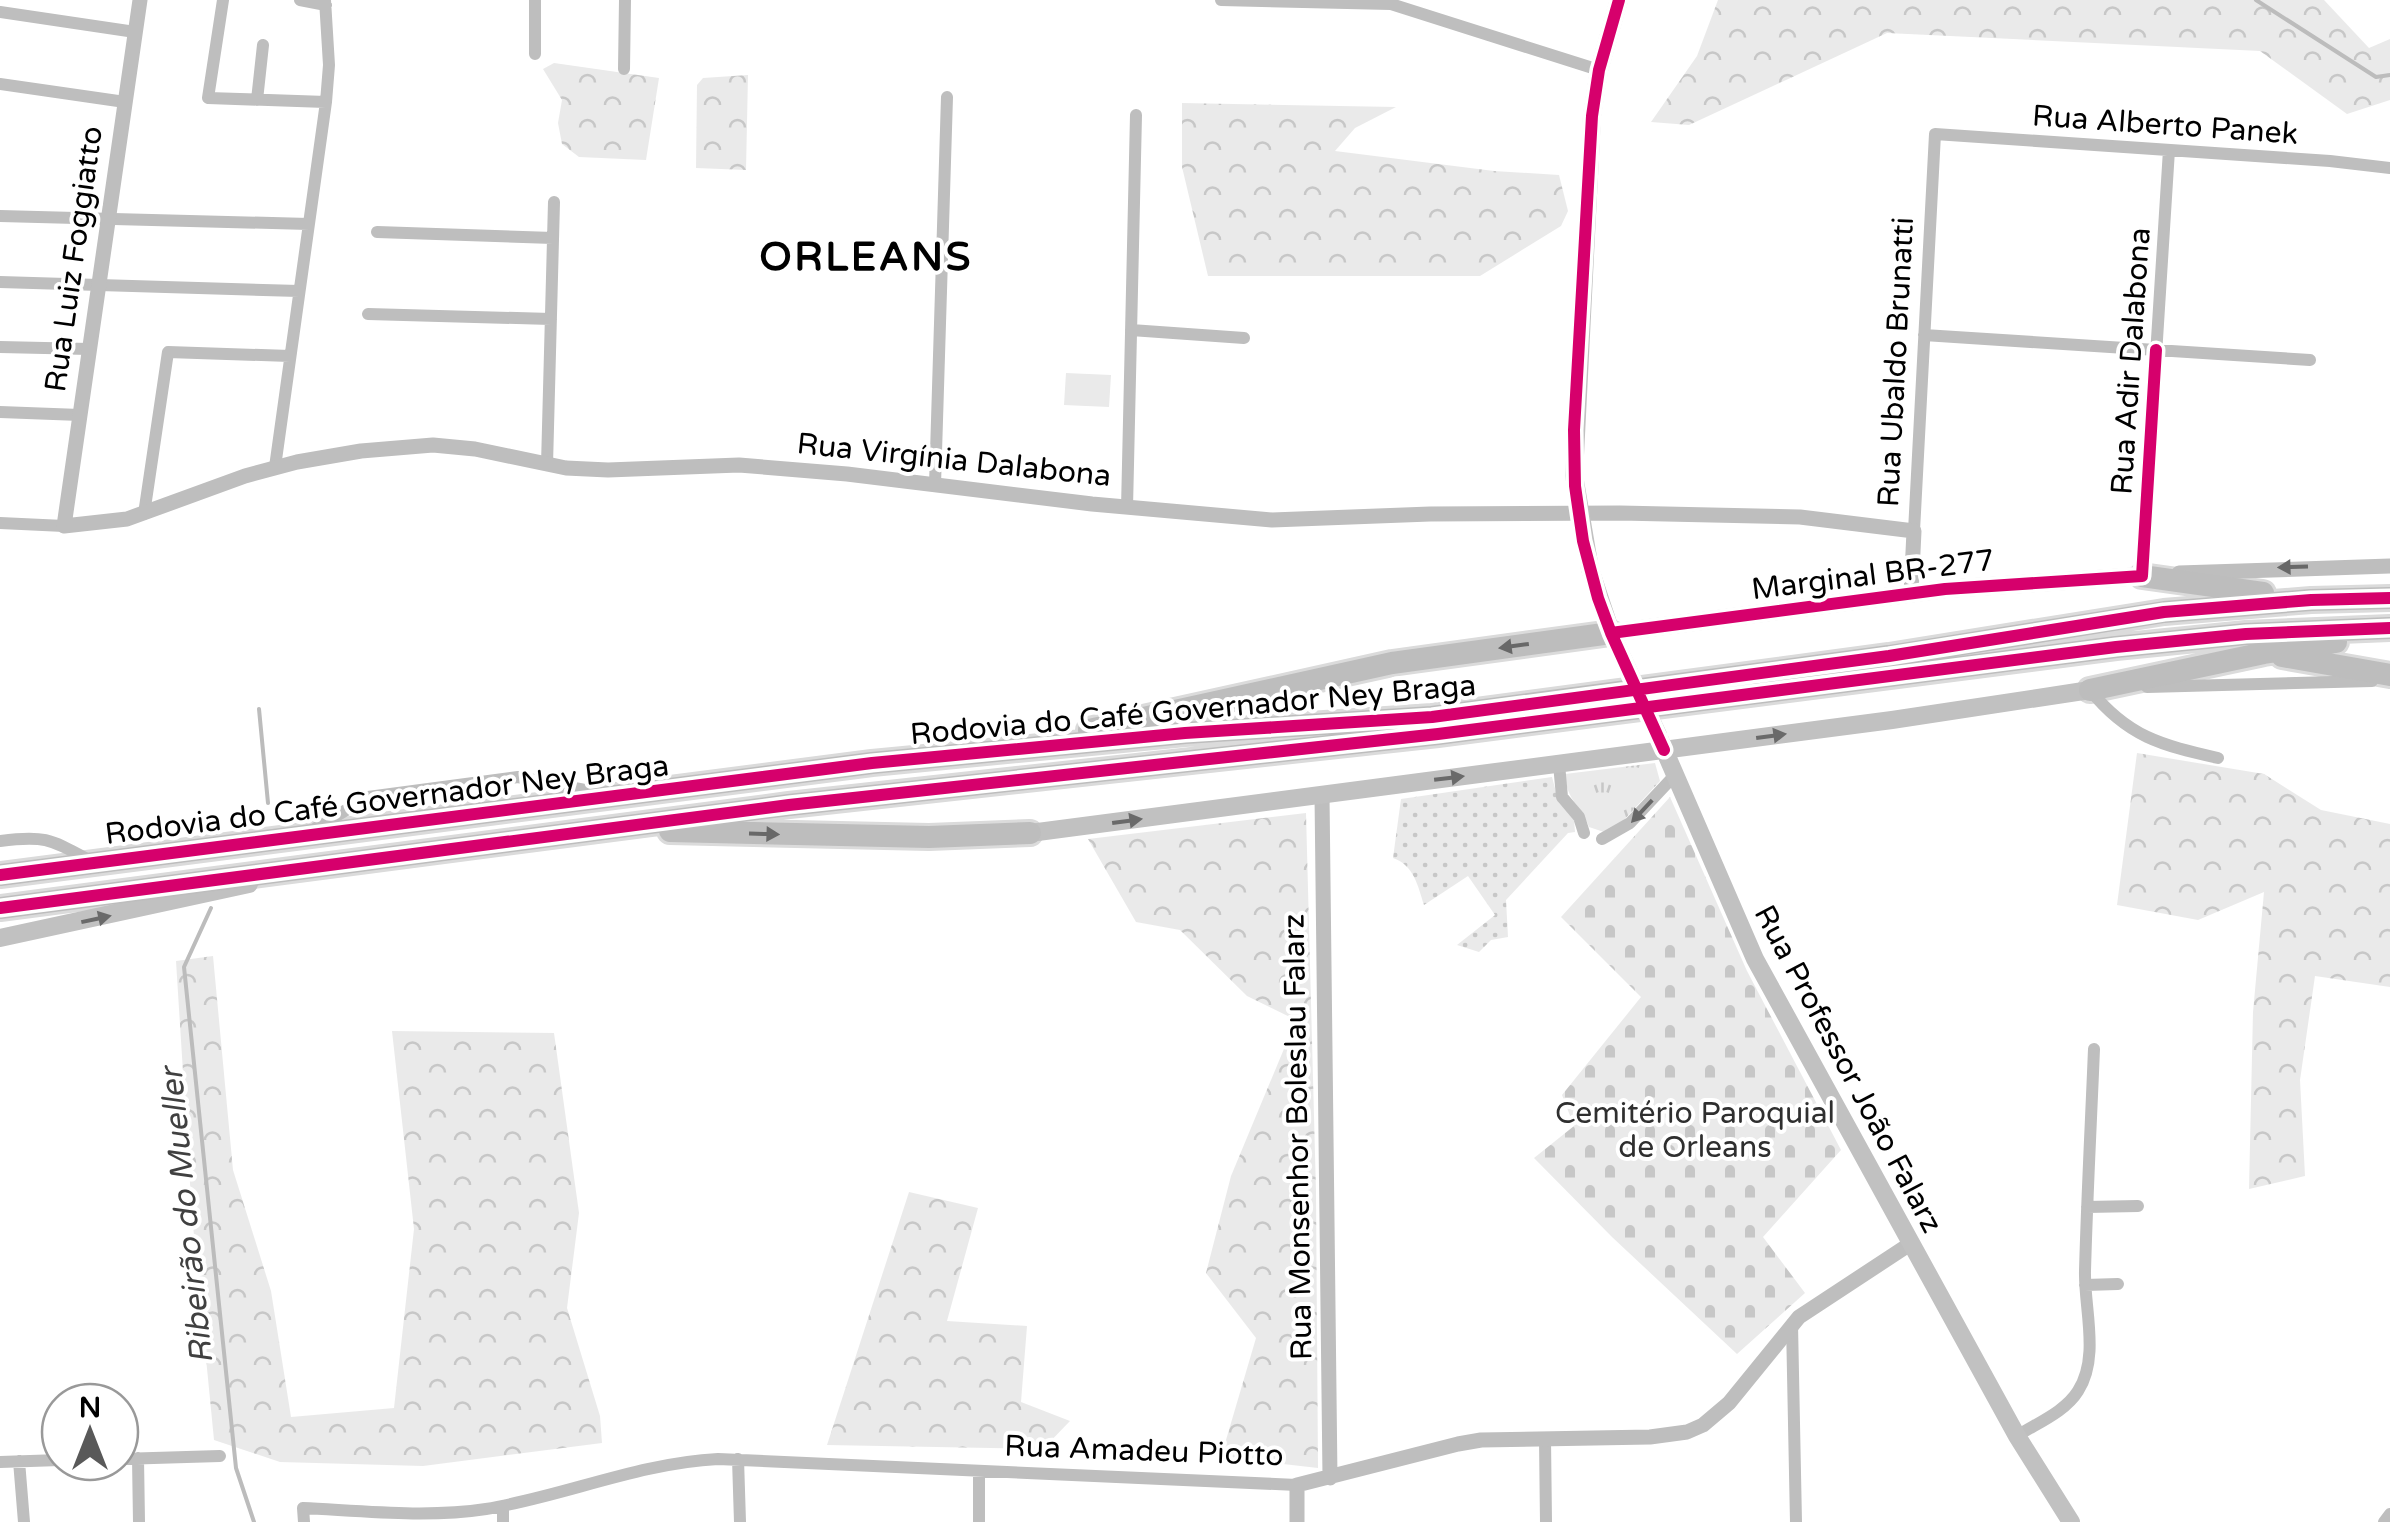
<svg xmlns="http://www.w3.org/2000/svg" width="2390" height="1522" font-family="'Varela Round',sans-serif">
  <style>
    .grass { fill: url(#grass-dots) }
    .forest { fill: url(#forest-crowns) }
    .cemetery { fill: url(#cemetery-stones) }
    .park { fill: url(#park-tufts) }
    .garden { fill: #eaeaea }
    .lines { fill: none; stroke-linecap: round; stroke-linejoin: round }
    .stream { stroke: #bcbcbc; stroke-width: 4 }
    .motorway-casing { stroke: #dbdbdb; stroke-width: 28 }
    .minor { stroke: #bebebe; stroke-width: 12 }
    .tertiary { stroke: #bebebe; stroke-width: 15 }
    .secondary { stroke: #c1c1c1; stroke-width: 18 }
    .motorway { stroke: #bdbdbd; stroke-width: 22 }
    .secondary-bridge { stroke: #c1c1c1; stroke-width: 18 }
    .cycleway-casing { stroke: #fff; stroke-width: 19 }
    .cycleway { stroke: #d6006c; stroke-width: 12 }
    .oneway { fill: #686868 }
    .oneway2 { fill: #6a6a6a }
    .labels { text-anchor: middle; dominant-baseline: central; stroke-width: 8; stroke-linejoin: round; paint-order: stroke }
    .street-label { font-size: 30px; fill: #000; stroke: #fff }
    .park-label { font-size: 30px; fill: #2f2f2f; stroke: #fff }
    .water-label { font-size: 32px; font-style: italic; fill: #404040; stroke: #fff }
    .district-label { font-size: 40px; font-weight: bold; letter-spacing: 2.5px; fill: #000; stroke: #fff }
  </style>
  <defs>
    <pattern id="grass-dots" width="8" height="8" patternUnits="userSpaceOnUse" patternTransform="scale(2.5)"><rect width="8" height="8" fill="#eaeaea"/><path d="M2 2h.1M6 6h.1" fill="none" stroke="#c7c7c7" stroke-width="1.8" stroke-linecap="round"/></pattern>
    <pattern id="forest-crowns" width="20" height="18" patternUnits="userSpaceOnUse" patternTransform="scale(2.5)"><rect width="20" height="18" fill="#eaeaea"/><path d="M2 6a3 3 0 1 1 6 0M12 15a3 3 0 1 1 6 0" fill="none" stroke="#c7c7c7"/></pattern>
    <pattern id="cemetery-stones" width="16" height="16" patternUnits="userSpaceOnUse" patternTransform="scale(2.5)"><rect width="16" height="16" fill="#eaeaea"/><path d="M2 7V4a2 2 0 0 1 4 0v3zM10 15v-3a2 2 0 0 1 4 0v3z" fill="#c7c7c7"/></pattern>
    <pattern id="park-tufts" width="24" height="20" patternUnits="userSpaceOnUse" patternTransform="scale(2.5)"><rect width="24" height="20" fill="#eaeaea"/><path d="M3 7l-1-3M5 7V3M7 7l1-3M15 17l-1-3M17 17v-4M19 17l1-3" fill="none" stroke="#c7c7c7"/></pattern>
  </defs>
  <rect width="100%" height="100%" fill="#fff"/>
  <!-- grass -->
  <path class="grass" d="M1552,777L1559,803L1574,819L1575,832L1568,833L1506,900L1508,937L1491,940L1479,952L1457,945L1495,915L1468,876L1424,905C1418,886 1414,865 1393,858L1401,799Z"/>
  <!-- forest -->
  <path class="forest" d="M1718,0H2324L2369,48L2390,39V100L2347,114L2260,51L1887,33L1689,125L1651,122L1697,56Z
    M554,63L659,78L646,160L579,157L562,144L558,123L562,100L543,69Z
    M748,75L746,170L696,168L697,85L703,78Z
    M1182,103L1396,107L1355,128L1335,151L1494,171L1559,175L1568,211L1561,226L1480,276H1208L1182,167Z
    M2137,753L2264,774L2321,810L2390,824V987L2315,976L2300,1080L2305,1176L2249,1189L2253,1012L2264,892L2198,920L2117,905Z
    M1306,813L1316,1192L1318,1468L1221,1457L1256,1338L1206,1273L1231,1176L1296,1020L1247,996L1180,930L1136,922L1088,839Z
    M213,956L233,1170L271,1291L291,1417L394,1408L414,1229L392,1031L554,1033L579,1213L567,1308L600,1416L602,1443L423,1466L280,1462L214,1440L192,1215L176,961Z
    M909,1192L978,1208L947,1321L1027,1326L1021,1402L1070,1421L1043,1449L827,1445Z"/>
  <!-- cemetery -->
  <path class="cemetery" d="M1670,797L1747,971L1841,1150L1763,1237L1805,1293L1737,1354L1612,1237L1534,1158L1574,1126L1562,1095L1641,997L1561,917Z"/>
  <!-- park -->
  <path class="park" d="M1655,763L1660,781L1623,821L1604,832L1589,827C1580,802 1567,803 1565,774Z"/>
  <!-- garden -->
  <path class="garden" d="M1066,373L1111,375L1109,407L1064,405Z"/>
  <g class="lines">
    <!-- stream -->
    <path class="stream" d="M2256,0L2376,77L2390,75
      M259,709L268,803
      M211,908L184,967L236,1468L254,1522"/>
    <!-- motorway casing -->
    <g class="motorway-casing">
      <path id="motorway" d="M2142,576L2263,593
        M2282,656L2390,675
        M2090,690L2264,653L2336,642
        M1089,730L1392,663L1611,633
        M670,831L929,837L1030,833
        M0,875L872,763L1185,733L1432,717L1889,656L2164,612L2311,600L2390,598
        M0,908L789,805L1438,734L2116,647L2246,634L2390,628"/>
    </g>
    <!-- minor -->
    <path class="minor" d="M223,0L208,98L326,102
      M300,0L326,5
      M535,0V54
      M1221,0L1391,4L1599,70
      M0,12L135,32
      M624,69L625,0
      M0,84L125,102
      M257,100L263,45
      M0,216L309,224
      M377,232L553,238
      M0,282L299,291
      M368,314L551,319
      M1131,330L1244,338
      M1924,335L2310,360
      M0,347L89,349
      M0,412L80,415
      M547,465L554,202
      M275,467L326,102L329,65L325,0
      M935,485L947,97
      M1127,508L1136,115
      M144,514L168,352L290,356
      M0,523L64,526
      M1914,531L1935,134L2330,161L2390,168
      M2142,576L2169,150
      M2147,687L2372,681
      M2090,690C2128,737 2161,745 2218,758
      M1559,764L1562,797L1579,817L1584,833
      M316,828L368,797L518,777L595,792
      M1602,839L1630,823L1675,775
      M0,841C44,835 50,839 89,860
      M2087,1207L2138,1206
      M2085,1285L2118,1284
      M1792,1324L1796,1522
      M2017,1436C2037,1423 2065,1412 2078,1391C2100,1357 2084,1308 2085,1271C2087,1197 2091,1123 2094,1049
      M1545,1439L1546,1522
      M138,1458L139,1522
      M120,1459L220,1456
      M738,1459L740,1522
      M19,1461L24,1522
      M0,1462L60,1460
      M979,1472V1522
      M503,1506V1522
      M304,1522L303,1508C363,1511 427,1518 486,1509C564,1496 639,1463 718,1459L1297,1485
      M2384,1522L2390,1514"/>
    <!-- tertiary -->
    <path class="tertiary" d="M140,0L64,526L127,519L245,476L297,462L361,451L433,445L475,449L566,468L608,470L739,465L847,474L1092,504L1272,520L1430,514L1620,513L1800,517L1914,531L1911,594
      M2179,573L2390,566
      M1322,795L1330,1478
      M1297,1522V1485L1458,1444L1481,1440L1650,1437L1687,1432L1703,1425L1729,1403L1799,1317L1910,1244"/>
    <!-- secondary -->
    <path class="secondary" d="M1611,633L1945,589L2142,576
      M1614,641L1590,569L1574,475L1592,116L1599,70L1619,0
      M1660,740L1755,959L2017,1436L2071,1522
      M1030,833L1892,720L2090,690
      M0,938L249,884"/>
    <!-- motorway -->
    <use href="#motorway" class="motorway"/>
    <!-- secondary-bridge -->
    <path class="secondary-bridge" d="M1617,646L1658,735"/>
    <!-- cycleway casing -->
    <g class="cycleway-casing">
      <path id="cycleway" d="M1619,0L1599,70L1592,116L1574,430L1575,486L1583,541L1598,598L1611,633L1664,750
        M1611,633L1945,589L2142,576L2156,350
        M0,875L872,763L1185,733L1432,717L1889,656L2164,612L2311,600L2390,598
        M0,908L789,805L1438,734L2116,647L2246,634L2390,628"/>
    </g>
    <!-- cycleway -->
    <use href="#cycleway" class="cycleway"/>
  </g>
  <!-- one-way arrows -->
  <defs><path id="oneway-solid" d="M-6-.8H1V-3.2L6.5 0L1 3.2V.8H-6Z" transform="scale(2.5)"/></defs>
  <g class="oneway">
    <use href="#oneway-solid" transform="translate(2293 567) rotate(178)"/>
    <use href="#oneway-solid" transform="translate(1514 646) rotate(172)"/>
    <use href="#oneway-solid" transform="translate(1642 811) rotate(133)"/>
    <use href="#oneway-solid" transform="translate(764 834) rotate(2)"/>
  </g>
  <g class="oneway2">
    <use href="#oneway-solid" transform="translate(1771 736) rotate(-8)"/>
    <use href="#oneway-solid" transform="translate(1449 778) rotate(-7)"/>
    <use href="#oneway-solid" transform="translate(1127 821) rotate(-8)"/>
    <use href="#oneway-solid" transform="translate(96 919) rotate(-12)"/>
  </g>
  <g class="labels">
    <!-- street labels -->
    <g class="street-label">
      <text transform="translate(2165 125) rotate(4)">Rua Alberto Panek</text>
      <text transform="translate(74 259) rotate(-82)">Rua Luiz Foggiatto</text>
      <text transform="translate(2131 361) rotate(-86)">Rua Adir Dalabona</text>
      <text transform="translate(1896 362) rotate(-87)">Rua Ubaldo Brunatti</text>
      <text transform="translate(954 460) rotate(6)">Rua Virgínia Dalabona</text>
      <text transform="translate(1873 575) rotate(-7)">Marginal BR-277</text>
      <text transform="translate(1193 710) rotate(-5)">Rodovia do Café Governador Ney Braga</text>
      <text transform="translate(387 800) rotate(-7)">Rodovia do Café Governador Ney Braga</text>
      <text transform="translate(1848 1069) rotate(62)">Rua Professor João Falarz</text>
      <text transform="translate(1298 1137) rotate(-91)">Rua Monsenhor Boleslau Falarz</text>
      <text transform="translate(1144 1451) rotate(2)">Rua Amadeu Piotto</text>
    </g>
    <!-- park labels -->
    <g class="park-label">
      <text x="1695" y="1113">Cemitério Paroquial<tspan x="1695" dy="34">de Orleans</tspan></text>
    </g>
    <!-- water labels -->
    <g class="water-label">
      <text transform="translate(187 1216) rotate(-96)">Ribeirão do Mueller</text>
    </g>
    <!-- district labels -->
    <g class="district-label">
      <text x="866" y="257">ORLEANS</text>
    </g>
  </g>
  <!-- north arrow -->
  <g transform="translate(90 1432)"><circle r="48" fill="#ffffff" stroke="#999999" stroke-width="2.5"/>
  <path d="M0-8L18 38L0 25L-18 38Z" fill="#595959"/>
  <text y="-15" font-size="28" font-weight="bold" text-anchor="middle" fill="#000000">N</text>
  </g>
</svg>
